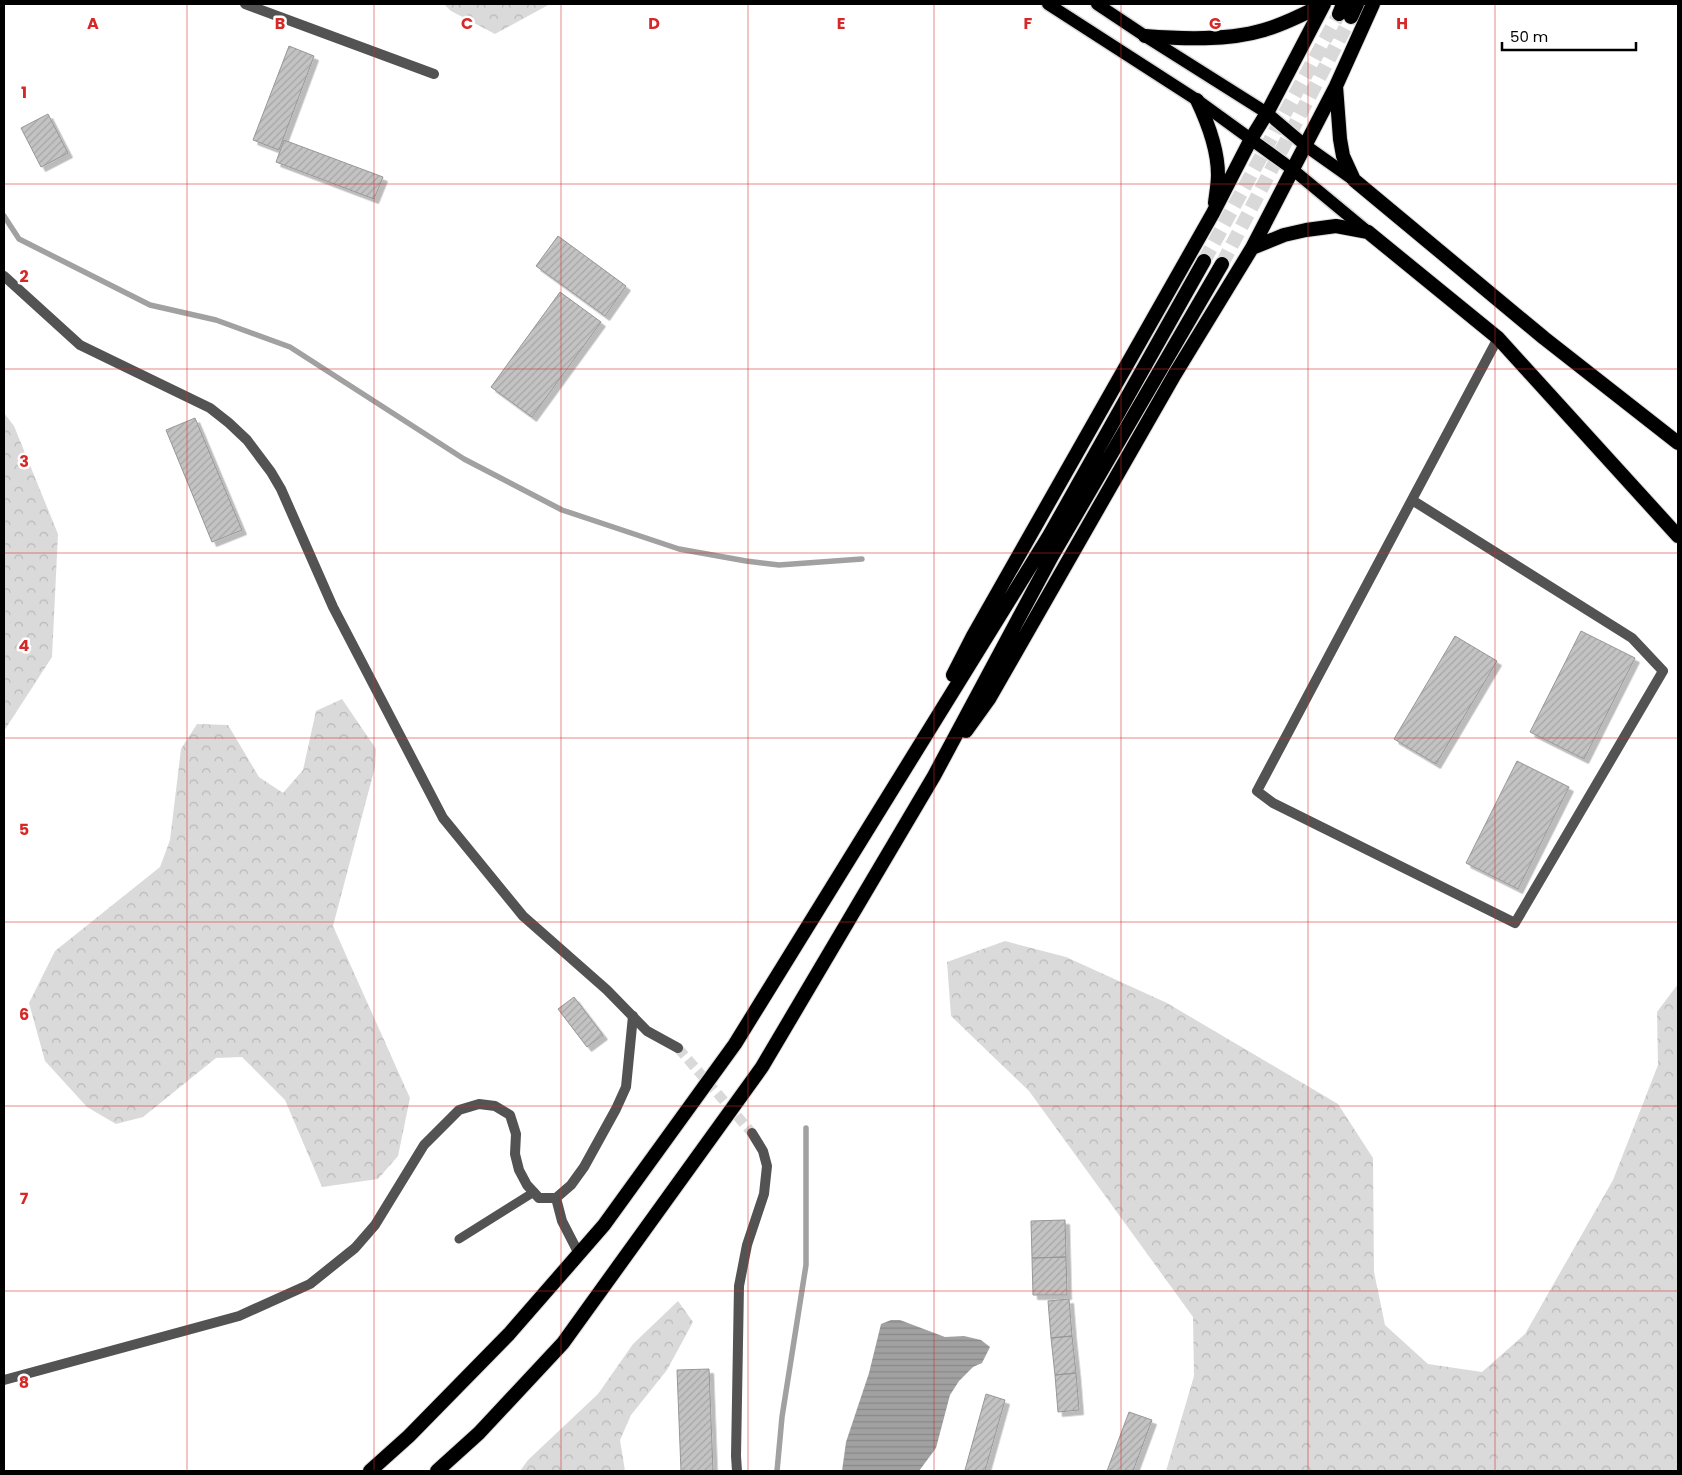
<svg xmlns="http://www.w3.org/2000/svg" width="1682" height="1475" font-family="Poppins,sans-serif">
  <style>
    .forest { fill: url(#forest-crowns) }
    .water { fill: url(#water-rules) }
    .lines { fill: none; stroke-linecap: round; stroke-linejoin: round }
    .stream { stroke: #a1a1a1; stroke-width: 5.5 }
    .building { fill: url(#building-hatch); stroke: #979797; filter: url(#shadow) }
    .tertiary-tunnel { stroke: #d9d9d9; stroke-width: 10; stroke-dasharray: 10 5; stroke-linecap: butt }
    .trunk-tunnel { stroke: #d9d9d9; stroke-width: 14; stroke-dasharray: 14 7; stroke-linecap: butt }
    .primary-casing { stroke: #dbdbdb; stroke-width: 15 }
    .trunk-casing { stroke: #dbdbdb; stroke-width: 16 }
    .service { stroke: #535353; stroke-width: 9 }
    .minor { stroke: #535353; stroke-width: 10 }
    .tertiary { stroke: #535353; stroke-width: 10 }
    .primary { stroke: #000; stroke-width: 12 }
    .trunk { stroke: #000; stroke-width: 14 }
    .grid { fill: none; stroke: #d62828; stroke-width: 1; stroke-opacity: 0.55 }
    .grid-label { font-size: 16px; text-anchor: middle; font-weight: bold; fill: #d62828; stroke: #fff; stroke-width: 5; stroke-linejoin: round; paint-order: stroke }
  </style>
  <defs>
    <pattern id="forest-crowns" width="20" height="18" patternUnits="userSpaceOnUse" patternTransform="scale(1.25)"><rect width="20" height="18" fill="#dadada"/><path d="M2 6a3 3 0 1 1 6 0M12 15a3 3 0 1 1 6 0" fill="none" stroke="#b9b9b9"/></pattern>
    <pattern id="water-rules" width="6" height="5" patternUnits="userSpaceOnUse" patternTransform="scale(1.25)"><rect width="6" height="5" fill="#a1a1a1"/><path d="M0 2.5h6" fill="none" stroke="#898989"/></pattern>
    <pattern id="building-hatch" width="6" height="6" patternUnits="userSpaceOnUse" patternTransform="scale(1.25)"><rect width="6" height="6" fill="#c3c3c3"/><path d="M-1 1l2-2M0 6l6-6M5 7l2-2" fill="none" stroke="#a6a6a6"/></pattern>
    <filter id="shadow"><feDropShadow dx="4.5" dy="4.5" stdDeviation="0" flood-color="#0004"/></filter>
  </defs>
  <rect width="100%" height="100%" fill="#fff"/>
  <!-- forest -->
  <path class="forest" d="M444,4H550L495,34L451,11Z
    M4,413L14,426L58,534L52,657L4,731Z
    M342,699L376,749L375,767L333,926L410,1098L398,1156L378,1179L322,1187L285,1100L242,1057L216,1058L143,1117L116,1124L87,1107L45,1061L29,1003L55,951L160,867L170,840L181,749L197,724L228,725L259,777L283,793L303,770L316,711Z
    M1005,941L1066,957L1167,1003L1338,1104L1373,1158L1374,1272L1385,1325L1428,1364L1482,1372L1525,1334L1613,1180L1658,1065L1657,1012L1678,984V1471H1166L1194,1376L1193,1317L1029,1091L951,1016L947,962Z
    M678,1301L693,1322L667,1370L631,1415L620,1440L625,1471H520L528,1460L598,1394L633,1344Z"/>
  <!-- water -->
  <path class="water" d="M891,1320H900L945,1337L964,1336L981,1340L990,1347L982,1363L973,1367L959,1381L950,1395L936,1448L919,1471H842L846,1442L869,1373L881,1324Z"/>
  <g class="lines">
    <!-- stream -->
    <path class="stream" d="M4,216L19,239L150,305L216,320L290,347L464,459L562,510L679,549L746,561L779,565L862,559
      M777,1471L782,1417L806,1265V1128"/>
  </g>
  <!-- building -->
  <path class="building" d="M289,46L314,56L279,150L253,140Z
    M48,114L68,153L41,167L21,128Z
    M284,140L383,177L374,199L276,162Z
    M558,236L626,286L605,316L536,266Z
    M560,292L601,322L532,417L491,387Z
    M195,418L242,530L212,542L166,430Z
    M1581,631L1635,658L1584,759L1530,732Z
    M1455,636L1497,661L1436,764L1394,739Z
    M1517,761L1569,787L1518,889L1466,863Z
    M574,997L603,1035L587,1047L558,1009Z
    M1065,1220L1066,1257L1032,1258L1031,1221Z
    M1066,1257L1067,1295H1033L1032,1258Z
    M1069,1299L1072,1336L1051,1338L1048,1301Z
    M1072,1336L1076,1373L1055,1375L1051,1338Z
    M709,1369L713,1471H681L677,1370Z
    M1076,1373L1079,1410L1058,1412L1055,1375Z
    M986,1394L1005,1400L985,1471H970L965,1470Z
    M1129,1412L1152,1420L1133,1471H1107Z"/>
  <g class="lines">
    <!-- tertiary-tunnel -->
    <path class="tertiary-tunnel" d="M678,1048L752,1133"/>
    <!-- trunk-tunnel -->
    <path class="trunk-tunnel" d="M1204,261L1339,14
      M1222,264L1351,17"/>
    <!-- primary casing -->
    <g class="primary-casing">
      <path id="primary" d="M1048,4L1197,100L1292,169L1368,232
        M1097,4L1145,36L1267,113L1306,146L1354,180"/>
    </g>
    <!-- trunk casing -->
    <g class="trunk-casing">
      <path id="trunk" d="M1339,14L1343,4
        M1351,17L1357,4
        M1145,36C1182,39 1228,41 1264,30C1285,24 1304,14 1324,4
        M1336,86L1340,139L1343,156L1354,180L1544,338L1678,443
        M1197,100C1208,123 1218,149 1218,175C1218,184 1216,194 1215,203
        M1252,248L1284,235L1306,230L1336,226L1368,232L1498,338L1678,536
        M953,675L973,636L1213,213L1251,139L1267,113L1324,4
        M966,731L989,699L1175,374L1252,248L1336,86L1373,4
        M370,1471L409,1436L509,1334L604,1225L735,1044L1049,536L1204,261
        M437,1471L479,1433L563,1343L762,1067L934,776L1052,556L1222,264"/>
    </g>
    <!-- service -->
    <path class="service" d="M459,1239L534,1192"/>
    <!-- minor -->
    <path class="minor" d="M245,4L434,74
      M1412,500L1632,638L1663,671L1515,923L1273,803L1257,791L1498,338
      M556,1198L562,1221L579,1254
      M4,1380L239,1316L310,1284L355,1248L375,1225L424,1145L459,1110L479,1104L495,1106L510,1115L516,1134L515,1154L519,1170L527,1185L539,1198H556L571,1185L584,1167L616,1109L626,1087L633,1016"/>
    <!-- tertiary -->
    <path class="tertiary" d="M4,276L80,345L210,408L229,423L247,440L271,472L281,489L333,607L443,818L523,916L607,990L647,1031L678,1048
      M737,1471L736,1456L739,1286L747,1245L764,1194L767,1166L763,1151L752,1133"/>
    <!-- primary -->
    <use href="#primary" class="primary"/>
    <!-- trunk -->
    <use href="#trunk" class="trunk"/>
  </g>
  <!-- grid -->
  <path class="grid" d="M187,4V1471M374,4V1471M561,4V1471M748,4V1471M934,4V1471M1121,4V1471M1308,4V1471M1495,4V1471M4,184H1678M4,369H1678M4,553H1678M4,738H1678M4,922H1678M4,1106H1678M4,1291H1678"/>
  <g class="grid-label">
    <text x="93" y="29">A</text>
    <text x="280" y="29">B</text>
    <text x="467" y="29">C</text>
    <text x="654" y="29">D</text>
    <text x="841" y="29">E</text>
    <text x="1028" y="29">F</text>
    <text x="1215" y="29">G</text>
    <text x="1402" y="29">H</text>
    <text x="24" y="98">1</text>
    <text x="24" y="282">2</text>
    <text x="24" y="467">3</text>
    <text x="24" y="651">4</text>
    <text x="24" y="835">5</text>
    <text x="24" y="1020">6</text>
    <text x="24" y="1204">7</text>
    <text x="24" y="1388">8</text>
  </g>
  <!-- border -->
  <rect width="1682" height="1475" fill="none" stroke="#000000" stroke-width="10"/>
  <!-- scale -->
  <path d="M1502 42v8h134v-8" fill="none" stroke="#000000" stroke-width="2.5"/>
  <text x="1510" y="42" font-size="15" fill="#000000" stroke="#ffffff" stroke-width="4" paint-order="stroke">50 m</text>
</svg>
